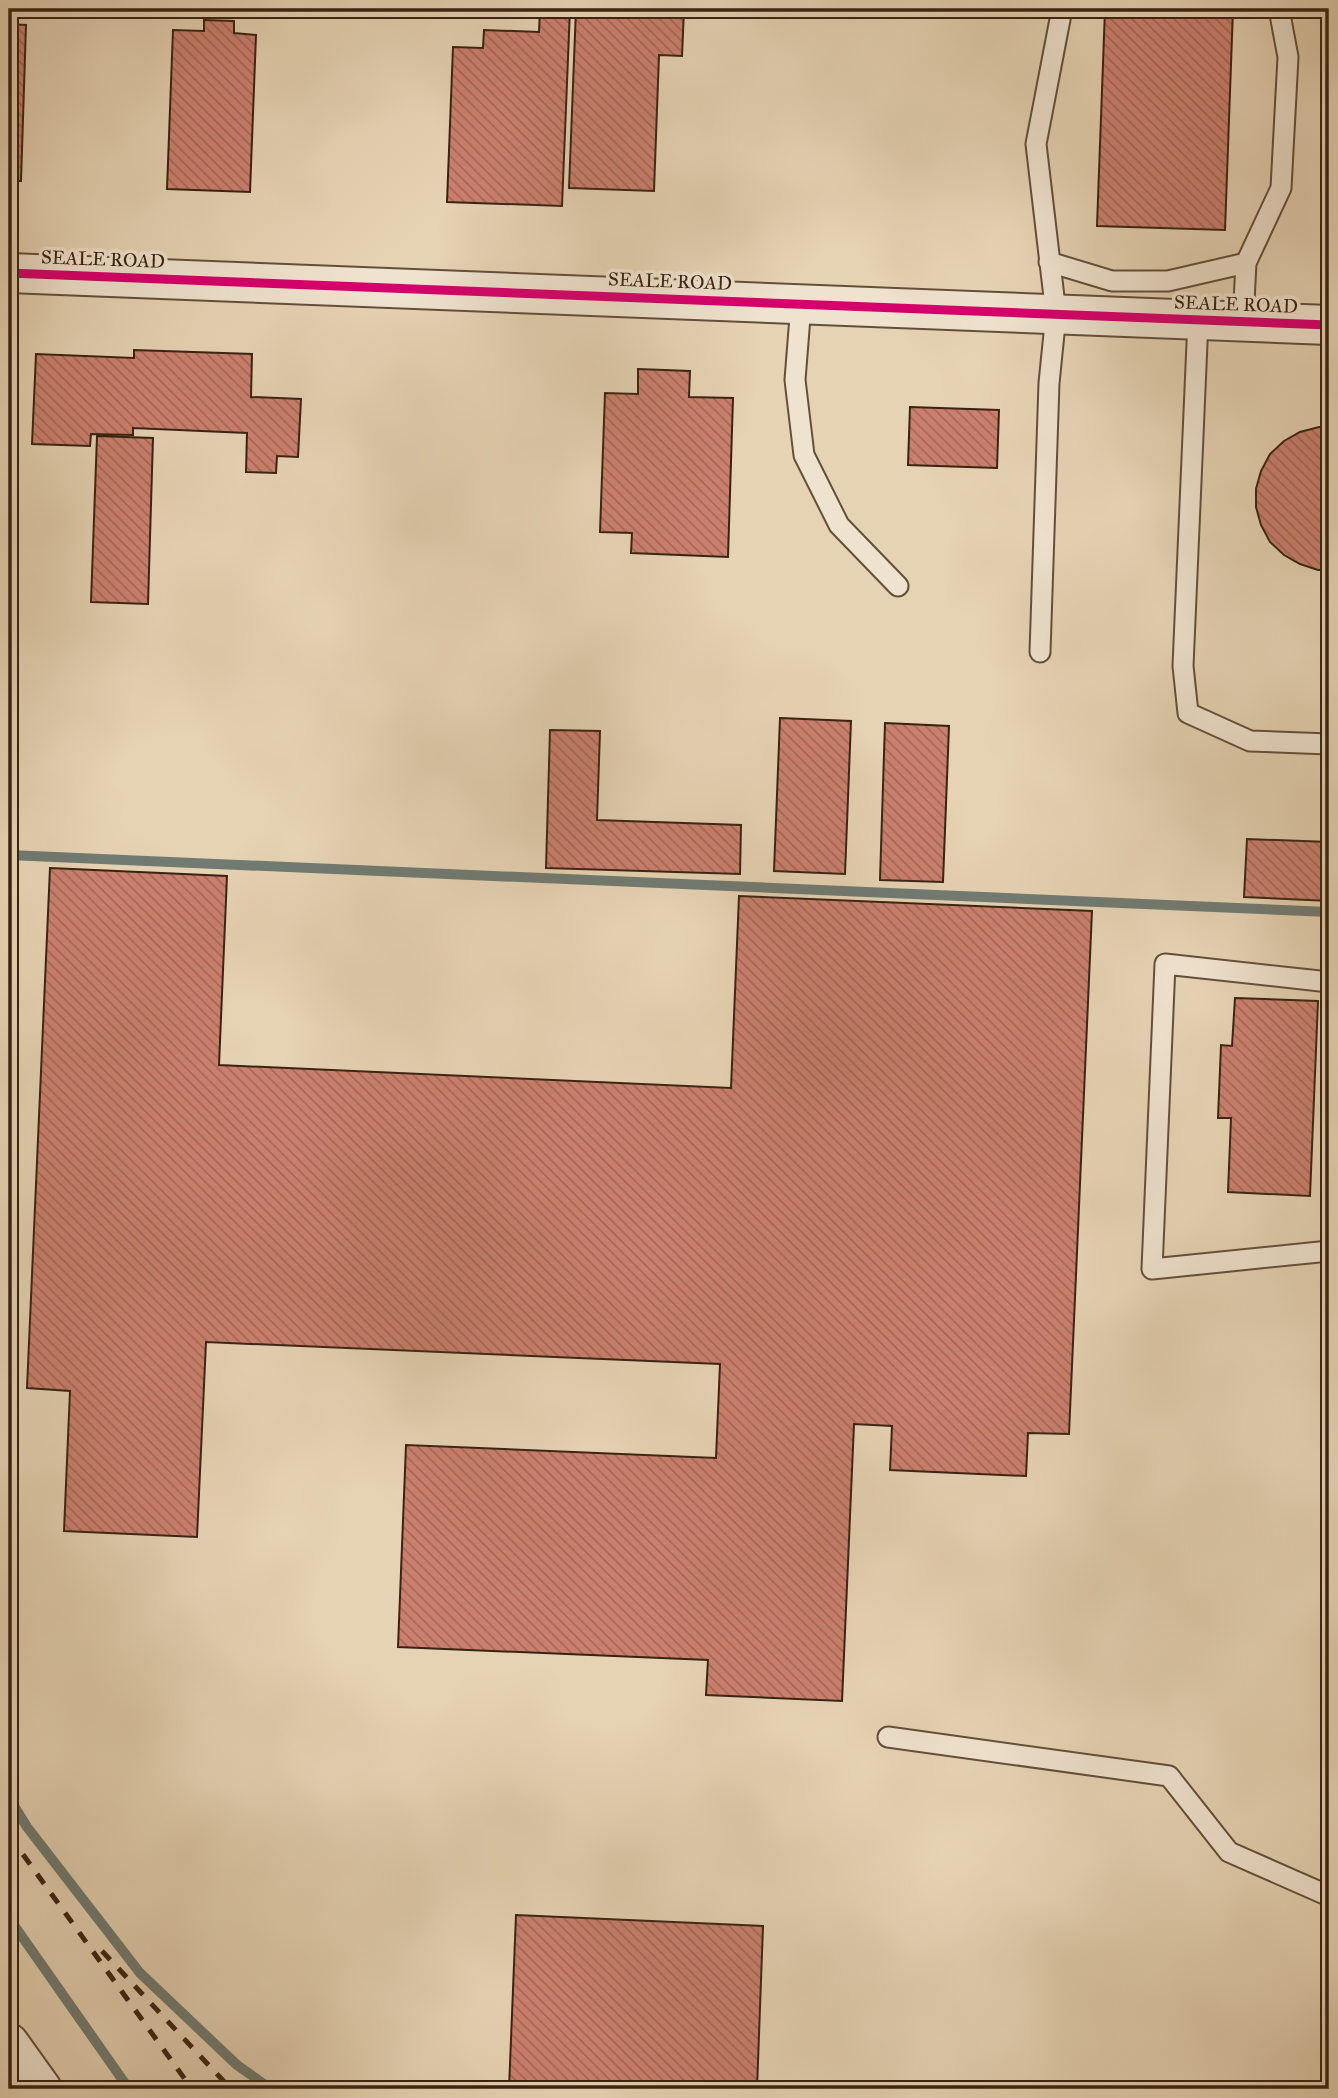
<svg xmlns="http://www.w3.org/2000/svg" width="1338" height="2098" font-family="'IM FELL Great Primer',serif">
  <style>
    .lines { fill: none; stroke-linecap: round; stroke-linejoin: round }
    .stream { stroke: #717b73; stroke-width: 10 }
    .building { fill: url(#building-back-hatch); stroke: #392311; stroke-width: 2 }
    .lane-casing { stroke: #644f3a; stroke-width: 23 }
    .street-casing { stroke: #644f3a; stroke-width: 42 }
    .lane { stroke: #efe2ce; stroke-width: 19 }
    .street { stroke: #efe2ce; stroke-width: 38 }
    .rail { stroke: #392311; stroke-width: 5; stroke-dasharray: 12 12; stroke-linecap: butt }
    .cycleway-casing { stroke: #efe2ce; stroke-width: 13 }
    .cycleway { stroke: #d6006c; stroke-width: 9 }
    .labels { text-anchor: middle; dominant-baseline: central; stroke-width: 7; stroke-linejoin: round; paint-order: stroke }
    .street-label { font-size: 19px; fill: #392311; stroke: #efe2ce }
  </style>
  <defs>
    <pattern id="building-back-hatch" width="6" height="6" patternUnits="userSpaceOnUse" patternTransform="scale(1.75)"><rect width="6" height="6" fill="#cb806f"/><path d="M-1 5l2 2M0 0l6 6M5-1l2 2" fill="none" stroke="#a6685a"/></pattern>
  </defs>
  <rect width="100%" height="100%" fill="#e6d3b4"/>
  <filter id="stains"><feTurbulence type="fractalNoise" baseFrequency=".00286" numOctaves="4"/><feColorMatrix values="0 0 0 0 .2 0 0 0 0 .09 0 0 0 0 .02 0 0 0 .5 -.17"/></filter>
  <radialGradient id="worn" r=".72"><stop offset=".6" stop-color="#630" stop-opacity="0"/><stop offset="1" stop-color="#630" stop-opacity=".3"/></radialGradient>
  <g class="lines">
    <!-- stream -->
    <path class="stream" d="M9,855L1329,912
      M9,1798L27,1827L140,1973L237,2065L271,2089
      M9,1918L129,2089"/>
  </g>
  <!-- building -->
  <path class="building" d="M540,9H570L562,206L447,202L453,47L483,48L484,30L539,32Z
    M576,9H684L682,56L659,55L654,191L569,188Z
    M1105,9H1233L1225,230L1097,226Z
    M204,20L234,21V33L256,35L250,192L167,189L173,30L204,31Z
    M9,24L26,25L21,181H9Z
    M134,350L252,354L251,397L301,399L298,457L277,456L276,473L246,472L247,433L133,428V435L91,434L90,446L32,444L36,354L134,358Z
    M638,369L690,371L689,397L733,398L728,557L631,553L632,533L600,532L605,393L638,394Z
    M910,407L999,410L997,468L908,465Z
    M1319,427H1329V570H1318L1300,564L1284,555L1270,542L1261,525L1256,507V489L1261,471L1270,454L1284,441L1300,432Z
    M97,436L153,438L148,604L91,602Z
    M780,718L851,721L845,874L774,871Z
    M885,723L949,726L943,882L880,880Z
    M550,730L600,731L597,820L741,825L740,874L546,868Z
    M1247,839L1329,842V901L1244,897Z
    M50,868L227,876L219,1065L731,1088L739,896L1092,911L1069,1434L1028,1433L1026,1476L890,1470L892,1426L854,1424L842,1701L706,1695L708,1660L398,1647L406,1445L716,1458L720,1364L206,1342L197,1537L64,1531L70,1391L27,1388Z
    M1235,998L1318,1001L1310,1196L1228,1192L1231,1118H1218L1221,1045L1232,1046Z
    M516,1915L763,1926L757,2089H509Z"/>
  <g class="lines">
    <!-- lane casing -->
    <g class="lane-casing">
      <path id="lane" d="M1049,262L1112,281H1168L1246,263L1281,188L1288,57L1279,9
        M801,304L795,380L804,455L839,525L898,586
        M1198,320L1183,666L1188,713L1250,741L1329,744
        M1243,321L1246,263
        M1040,652L1049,383L1056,314L1036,144L1062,9
        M1329,982L1165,964L1152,1269L1329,1251
        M888,1737L1169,1776L1229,1852L1329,1896"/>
    </g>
    <!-- street casing -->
    <g class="street-casing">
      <path id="street" d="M9,273L1329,325
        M9,2043L42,2089"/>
    </g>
    <!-- lane -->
    <use href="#lane" class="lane"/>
    <!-- street -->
    <use href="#street" class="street"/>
    <!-- rail -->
    <path class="rail" d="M9,1835L192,2089
      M102,1951L231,2089"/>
    <!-- cycleway casing -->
    <g class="cycleway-casing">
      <path id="cycleway" d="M9,273L1329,325"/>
    </g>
    <!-- cycleway -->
    <use href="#cycleway" class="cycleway"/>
  </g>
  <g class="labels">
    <!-- street labels -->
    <g class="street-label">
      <text transform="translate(103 259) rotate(2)">SEALE ROAD</text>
      <text transform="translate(670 281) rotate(2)">SEALE ROAD</text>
      <text transform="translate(1236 304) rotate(2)">SEALE ROAD</text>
    </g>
  </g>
  <!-- margin -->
  <rect width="1338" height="2098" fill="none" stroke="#e6d3b4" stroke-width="35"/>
  <rect x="10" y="10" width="1317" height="2077" fill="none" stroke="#392311" stroke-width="3.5"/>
  <rect x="18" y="18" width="1303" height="2063" fill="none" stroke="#392311" stroke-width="2"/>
  <rect width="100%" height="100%" filter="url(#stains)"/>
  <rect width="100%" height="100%" fill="url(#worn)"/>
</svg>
